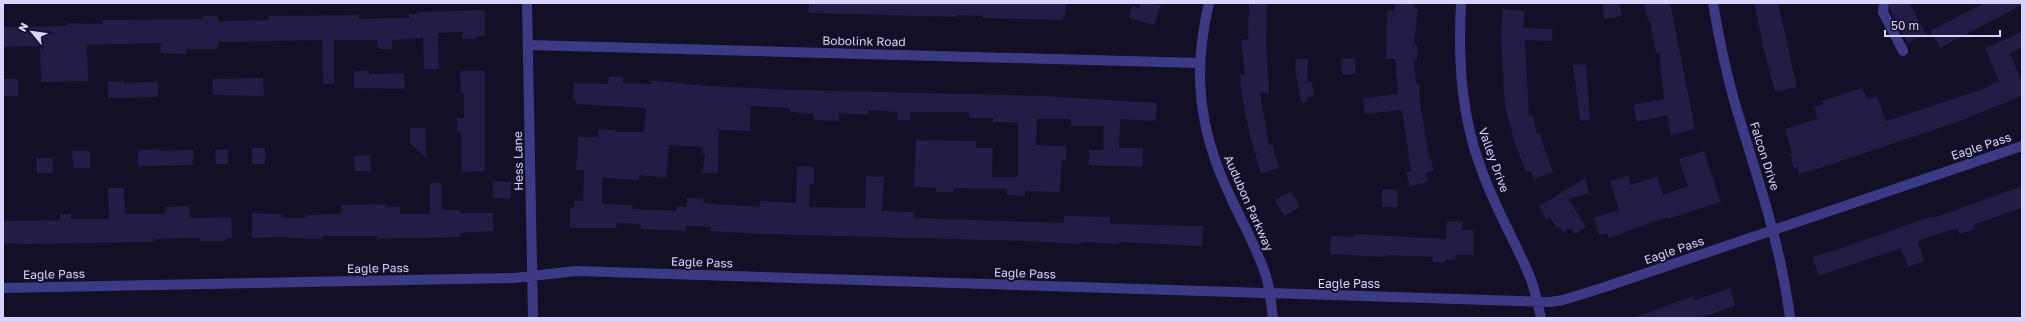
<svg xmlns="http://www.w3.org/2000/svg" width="2025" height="321" font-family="'Golos Text',sans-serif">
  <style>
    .building { fill: #241b47 }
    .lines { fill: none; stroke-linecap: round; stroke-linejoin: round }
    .minor { stroke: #3d3a85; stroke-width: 10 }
    .labels { text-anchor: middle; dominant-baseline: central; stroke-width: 4; stroke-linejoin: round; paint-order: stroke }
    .street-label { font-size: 12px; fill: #d9d4ff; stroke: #130f26 }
  </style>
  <rect width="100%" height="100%" fill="#130f26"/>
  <!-- building -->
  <path class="building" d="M809,3H1066L1065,16L1063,15V20L983,18V16L957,15V17L809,13Z
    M1140,3L1161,5L1154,25L1129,18L1132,6L1139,8Z
    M1395,3H1415L1414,9H1418L1414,45H1417V60H1414L1416,84H1419L1421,113H1422L1429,159H1431L1434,171L1426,172L1428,182L1410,186L1406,172L1411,171L1402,110L1365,114L1363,98L1398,94L1395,59H1386L1387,10L1394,11Z
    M1602,3H1619L1622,16L1604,19Z
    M1644,3H1670L1695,129L1671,135L1667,115L1637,122L1633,105L1664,99L1659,53H1656L1650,21H1648Z
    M1754,3H1778L1797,87L1775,92L1763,46Z
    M1890,3H1909L1926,34L1908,43L1890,10Z
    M1984,3H2022V5L1940,48L1930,31Z
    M1249,4H1267L1266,43L1269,93H1260L1269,145L1272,144L1279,168L1261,174L1249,132L1241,90L1240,75H1245L1241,40L1248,39Z
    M1503,9L1525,11L1523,28L1553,29L1552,41L1525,40L1529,116L1533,115L1537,134L1539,133L1553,172L1534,179L1531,171L1526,172L1515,144L1505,106L1501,35Z
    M485,10V36L476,37V39H462L463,32L438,33L439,69H424L423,38L392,40V49H380V47H377V40H334V84H323L322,40L218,42V49H186V54L161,53V43L87,45L88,81L41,82L40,46L3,47V27L67,26V23L102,24V20L203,19V16H218V21L269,20V16L359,15V19L409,18V14H418V12Z
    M2022,32V48L2010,53L2022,83V96L1957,122L1820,168L1799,174L1798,167L1794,168L1790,153H1792L1785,129L1818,119L1814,107L1823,104L1822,101L1862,88L1868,99L1877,96L1886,121L1982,89L1999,81L1985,48Z
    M1355,58L1356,74L1342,75L1341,59Z
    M1296,59H1308L1307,82H1312L1314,96L1307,97V102H1301L1295,68Z
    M1586,64L1590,120L1580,121L1573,65Z
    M354,71H369V74L404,73L405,89L354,88Z
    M460,71H485V171L462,172L461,132H457V118H464V93H461Z
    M609,76L623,77V83L651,84V80L708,86L798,90L1044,96L1157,103L1156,121L1120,119L1119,148H1143V167L1089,165V150H1103L1104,126H1071V119H1037L1036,145L1066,146V160H1062L1060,192L1025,191V196L1007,195V189L954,188V192H936V188L914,187L916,140L976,141V148H993L992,177H1018V123L993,122V118H969V112H911L910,120H897V112L868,110V115L839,113V121L814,120V114L790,112V108L751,106L750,131L719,130L718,173H702L705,154H702L703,147L669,145L666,178L639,175V180L602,178V204L633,205L632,209L676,211L677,206L687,207V198L704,199L703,203L760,207V201L796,203L797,166L814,167V184H809V207L865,208L866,176L884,177L882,211L914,212V218L1064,223V216L1110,217V224L1203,226L1202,246L1119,242V244L1083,242L1078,244L1028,241L763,234L710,231L711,227L686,226V231L641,229V224L617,223L616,228H570V208H574V201H583L584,170H576L578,137H598L599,129L615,130V132H644L646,108L576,104V101H573L574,83L608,84Z
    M263,78L264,96L213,95L212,79Z
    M3,79H18V96H3Z
    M124,81V83L158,82V97L108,98V82Z
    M410,128H425L426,158L410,143Z
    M252,148H265V164H252Z
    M159,149V151L193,150V165L138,166V150Z
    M228,149V164H216L215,150Z
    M72,151H90V168H73Z
    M1704,151L1721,202L1668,219L1667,217L1609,238L1607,233L1599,235L1594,218L1619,210L1610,181L1628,176L1630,185L1657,176L1663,195L1688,186L1679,159Z
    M370,155L371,171H355L354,156Z
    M36,158H53V173H37Z
    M1585,178L1589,193L1569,199L1586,227L1575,234L1571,228L1563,233L1560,227L1557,228L1550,217L1546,219L1539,206Z
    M493,181L511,182V199L493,198Z
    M430,183H441L442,210H460V213H493V231L460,233V237L411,238L377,239V236H322V239H306L282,237L252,238V213L282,214V218H306V215L341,214V205L386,204V207H400V214H430Z
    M2022,186V208L1973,225L1975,229L1960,234L1957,228L1918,241L1924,261L1908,267L1901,248L1819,276L1812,257L1833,250V251L1933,216V218Z
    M108,188H124L125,214H165V207L189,206L190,218L231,217L232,238H226V241H200V238L154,239V242L25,244L3,243V221L60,220V214H71V219H109Z
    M1382,189L1398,190L1397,207H1382Z
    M1291,191L1300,207L1284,216L1275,200Z
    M1447,221L1463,222L1462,230H1474L1473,255H1456L1455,260L1446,259L1445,263L1432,262L1433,257L1386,255V257L1330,254L1331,236L1353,237L1354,234L1446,239Z
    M1730,288L1735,306L1699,318H1639V316L1693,296L1695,300Z"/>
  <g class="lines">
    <!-- minor -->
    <path class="minor" d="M527,3L533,318
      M1209,3C1196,59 1196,107 1216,162C1229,201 1253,236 1266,276C1270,289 1271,304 1273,318
      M1461,3C1458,60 1461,117 1482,171C1495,208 1515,241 1530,277C1535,290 1538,304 1541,318
      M1713,3C1719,38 1726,73 1736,107C1757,177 1781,245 1790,318
      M1884,3L1883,12L1903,51
      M528,45L1199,63
      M3,288L514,278L576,271L1550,302L1563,300L1605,287L2022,146"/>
  </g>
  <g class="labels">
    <!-- street labels -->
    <g class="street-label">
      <text transform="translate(864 41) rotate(1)">Bobolink Road</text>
      <text transform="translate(1981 146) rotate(-18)">Eagle Pass</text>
      <text transform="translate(1765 156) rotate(72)">Falcon Drive</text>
      <text transform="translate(1494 160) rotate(70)">Valley Drive</text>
      <text transform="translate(518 161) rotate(-91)">Hess Lane</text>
      <text transform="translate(1249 203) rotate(66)">Audubon Parkway</text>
      <text transform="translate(1674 250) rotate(-19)">Eagle Pass</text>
      <text transform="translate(702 262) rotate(2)">Eagle Pass</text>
      <text transform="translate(378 268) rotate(-1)">Eagle Pass</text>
      <text transform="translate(1025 273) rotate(2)">Eagle Pass</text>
      <text transform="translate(54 274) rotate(-1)">Eagle Pass</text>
      <text x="1349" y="283">Eagle Pass</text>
    </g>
  </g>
  <!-- border -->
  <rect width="2025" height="321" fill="none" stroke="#d9d4ff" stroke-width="8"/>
  <!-- north arrow -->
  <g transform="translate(32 32) rotate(299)" stroke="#130f26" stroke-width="3" paint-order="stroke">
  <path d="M0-3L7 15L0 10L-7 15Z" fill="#d9d4ff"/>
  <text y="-6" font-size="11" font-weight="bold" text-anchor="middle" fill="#d9d4ff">N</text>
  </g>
  <!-- scale -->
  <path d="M1885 30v6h115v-6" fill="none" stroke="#d9d4ff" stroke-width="2"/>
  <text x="1891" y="30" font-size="12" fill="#d9d4ff" stroke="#130f26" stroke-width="3" paint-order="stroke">50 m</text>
</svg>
